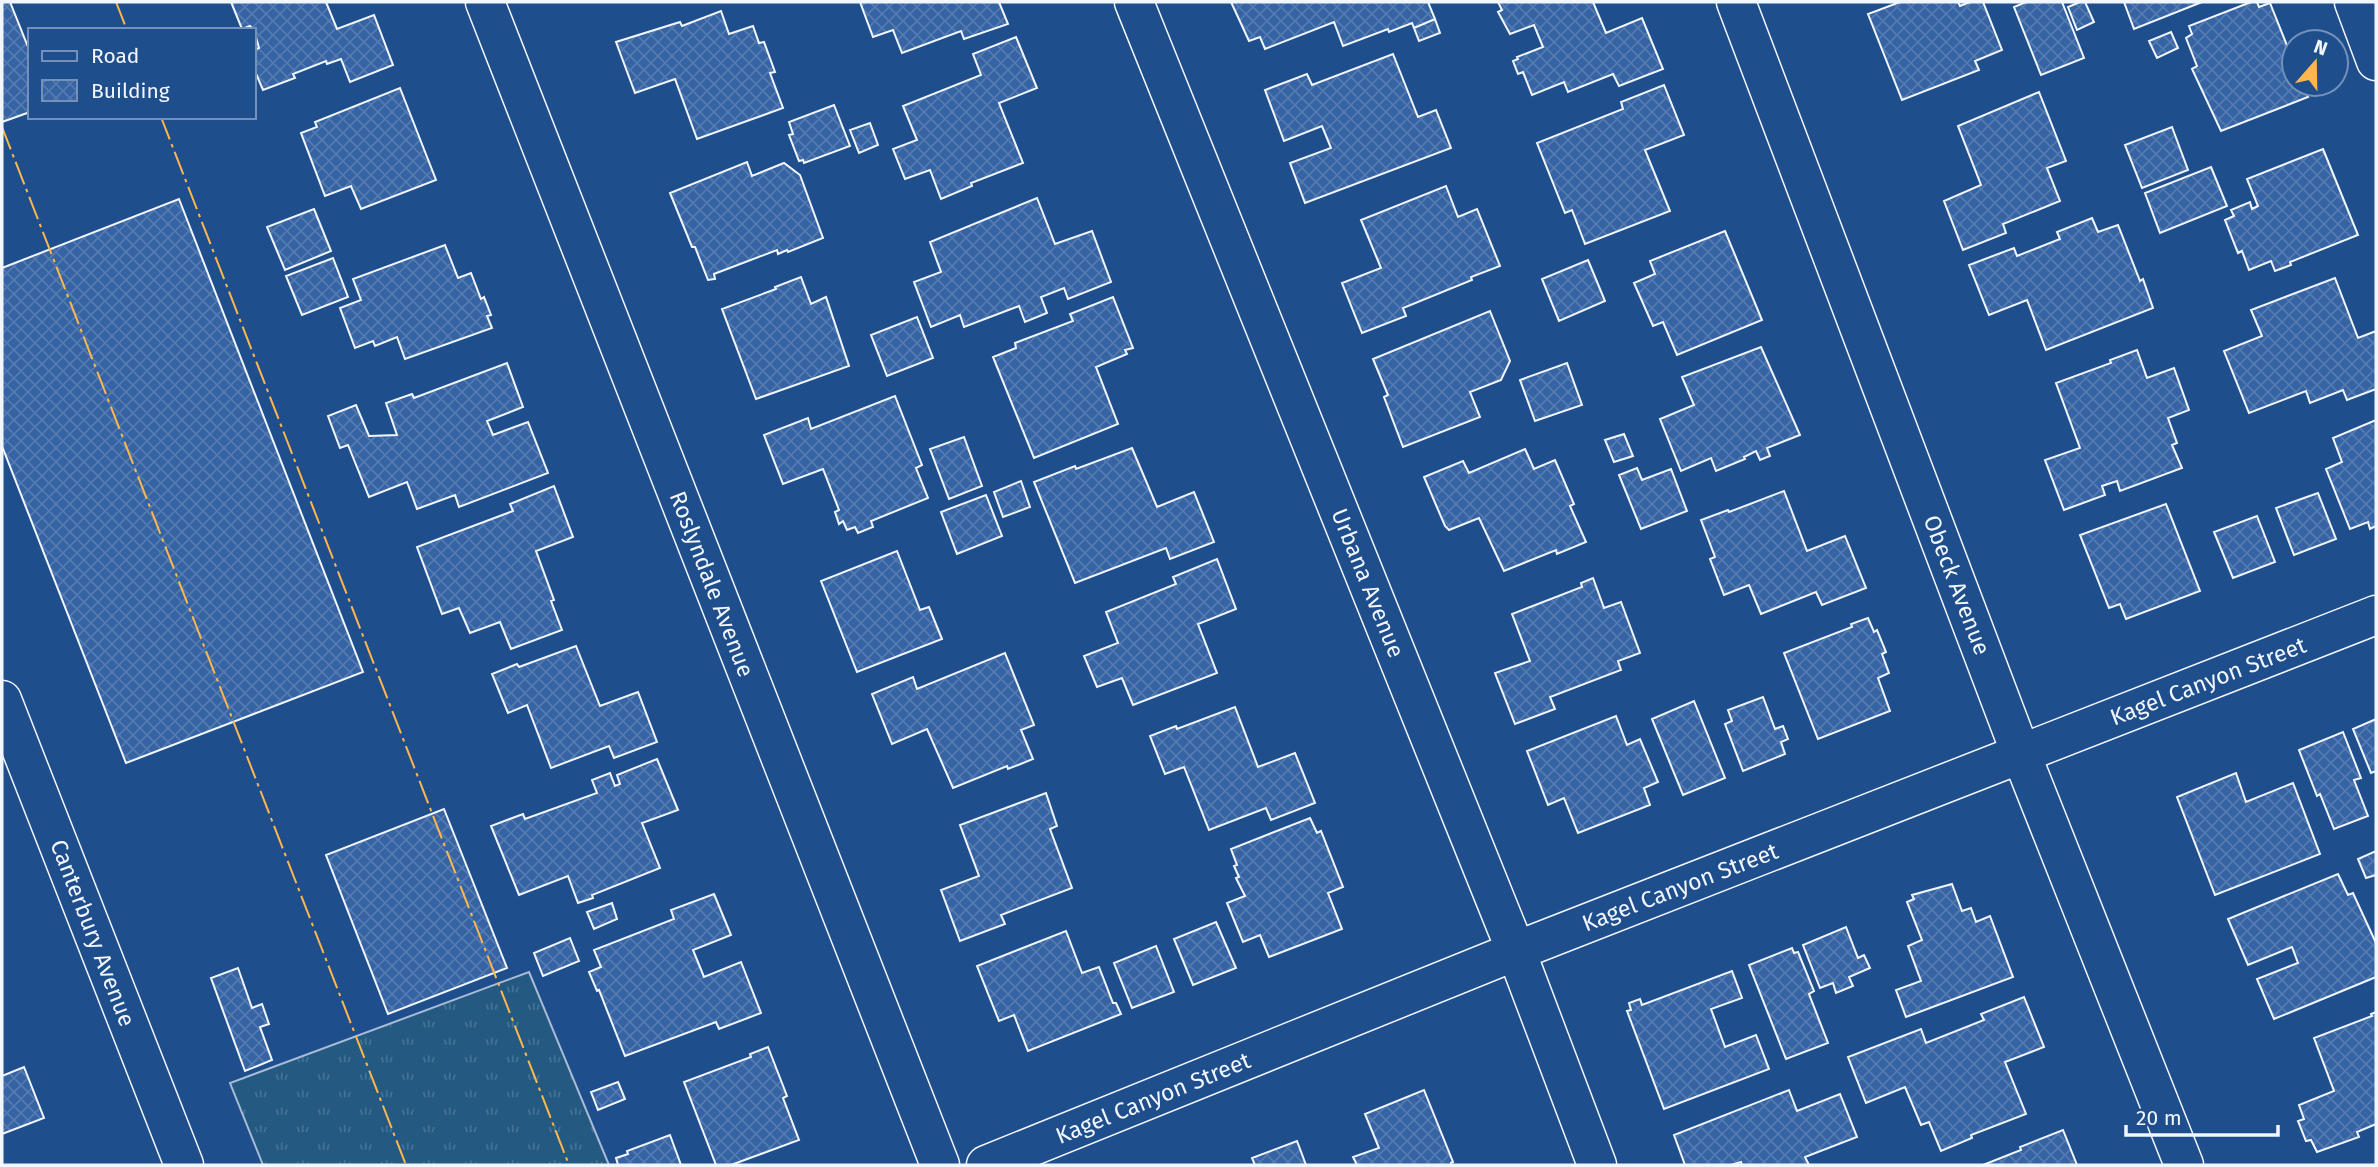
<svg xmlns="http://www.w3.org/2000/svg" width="2378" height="1167" font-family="'Fira Sans',sans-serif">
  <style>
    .grass { fill: url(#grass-tufts); stroke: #a8bbd7; stroke-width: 2 }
    .building { fill: url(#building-cross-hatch); stroke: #f2f6ff; stroke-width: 2 }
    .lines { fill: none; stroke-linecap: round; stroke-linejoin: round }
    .minor-casing { stroke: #f2f6ff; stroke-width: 41 }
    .minor { stroke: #1f4e8c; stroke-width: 38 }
    .power { stroke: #ffb74d; stroke-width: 2; stroke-dasharray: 24 5 3.5 5; stroke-linecap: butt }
    .labels { text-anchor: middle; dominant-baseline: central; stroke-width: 5; stroke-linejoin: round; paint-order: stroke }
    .street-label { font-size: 23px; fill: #f2f6ff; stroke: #1f4e8c }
  </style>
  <defs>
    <pattern id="grass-tufts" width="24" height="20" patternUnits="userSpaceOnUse" patternTransform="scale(1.75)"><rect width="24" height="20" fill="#245a82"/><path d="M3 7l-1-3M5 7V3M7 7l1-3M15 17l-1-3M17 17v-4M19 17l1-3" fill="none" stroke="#447295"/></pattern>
    <pattern id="building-cross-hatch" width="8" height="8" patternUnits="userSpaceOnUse" patternTransform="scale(1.75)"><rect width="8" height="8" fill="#3563a3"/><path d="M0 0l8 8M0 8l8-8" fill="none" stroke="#537ab1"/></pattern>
  </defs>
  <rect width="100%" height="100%" fill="#1f4e8c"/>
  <!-- grass -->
  <path class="grass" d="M529,972L609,1165H263L230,1083Z"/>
  <!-- building -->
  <path class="building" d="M2,2H10L30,52V112L2,122Z
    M231,2H326L337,29L374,15L393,65L350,82L341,59L327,64L326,61L293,74L295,78L263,90L254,69V50L259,48L254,30L250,26L242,29Z
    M860,2H999L1008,24L964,39L961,31L902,53L893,30L873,37Z
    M1231,2H1428L1435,19L1414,28L1412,23L1389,32L1388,29L1343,46L1334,22L1265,49L1260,37L1249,41Z
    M1498,2H1593L1606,33L1642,18L1663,69L1619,86L1613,74L1568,92L1564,82L1532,95L1523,72L1518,74L1513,61L1518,59L1517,57L1543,47L1534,25L1510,34L1498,12L1502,10Z
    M1900,2H1958L1960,6L1970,2H1983L2002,50L1975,61L1979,70L1902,100L1868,14Z
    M2026,2H2062L2084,58L2041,75L2014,7Z
    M2080,2H2085L2094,22L2077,30L2068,7Z
    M2124,2H2202L2134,29Z
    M2251,2H2257L2259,7L2270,3L2294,63V84H2302L2308,97L2221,131L2192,69L2197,66L2186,38L2192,34L2189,26Z
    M721,11L729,34L753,26L759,43L764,42L775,72L770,73L783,108L697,139L675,79L635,93L616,42L680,22L682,26Z
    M1435,19L1440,33L1419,41L1414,28Z
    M2171,32L2178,48L2157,58L2149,41Z
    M1016,37L1037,88L999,103L1023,163L971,183L972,186L941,199L930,170L905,179L893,149L917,140L903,106L981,75L973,54Z
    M1393,54L1418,117L1436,110L1451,148L1305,203L1290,163L1331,148L1322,126L1284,141L1265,90L1307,74L1312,85Z
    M1664,85L1684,135L1645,150L1670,211L1585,244L1572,210L1565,213L1537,143L1623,109L1621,102Z
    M400,88L436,180L361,209L351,186L325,196L301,133L317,127L315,122Z
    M2039,92L2066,161L2047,168L2060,201L2003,224L2006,233L1963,250L1944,201L1981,185L1958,126Z
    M834,105L850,146L804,163L803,160L799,161L789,135L793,134L789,122Z
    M870,123L878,145L859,153L850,130Z
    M2172,127L2188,170L2142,188L2125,145Z
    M2323,149L2358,235L2290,262L2291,265L2275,271L2271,261L2249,270L2242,251L2238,253L2225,220L2234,216L2231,210L2250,202L2252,209L2258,206L2247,179Z
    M747,162L752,176L784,163L800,175L823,238L788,252L787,250L778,254L777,250L714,274L715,279L708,280L695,247H692L670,193Z
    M2211,167L2227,206L2160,233L2145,193Z
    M1446,186L1458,217L1477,209L1500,266L1471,277L1472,280L1403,308L1406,316L1362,333L1342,283L1381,268L1361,220Z
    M1037,198L1055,244L1092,231L1111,282L1068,299L1064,288L1041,297L1047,313L1025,322L1019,306L964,327L960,315L931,327L914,282L941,272L930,242Z
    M179,199L363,672L126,763L2,446V268Z
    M314,209L331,251L285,270L267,227Z
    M2092,218L2098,232L2118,225L2140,281L2143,279L2153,308L2046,350L2027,300L1989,315L1969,265L2014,248L2017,256L2060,239L2057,232Z
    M1725,231L1762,320L1677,355L1663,322L1653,326L1634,283L1655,274L1650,261Z
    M445,245L458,278L471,273L481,299L484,297L491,315L487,316L492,328L405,359L397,337L375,346L373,341L355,348L340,308L361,300L353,279Z
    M333,258L348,297L302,315L286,276Z
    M1588,260L1605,301L1559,321L1542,279Z
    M801,277L811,304L826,297L849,366L756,399L722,309L776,289L775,287Z
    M2335,278L2358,338L2376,331V389L2347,400L2343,390L2310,403L2306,391L2249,413L2224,351L2262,336L2251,310Z
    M1113,297L1133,348L1125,350L1127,354L1096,367L1118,424L1034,458L993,357L1016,348L1015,343L1073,321L1070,314Z
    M1490,311L1510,361L1501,380L1470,392L1480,417L1403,447L1384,397L1388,395L1373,359Z
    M917,317L933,358L887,376L871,335Z
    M1761,347L1800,435L1767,448L1770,456L1760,460L1756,451L1744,457L1745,459L1716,471L1711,458L1681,471L1660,419L1694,405L1682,377Z
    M2137,350L2147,378L2174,368L2189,410L2168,418L2177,443L2172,445L2182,468L2120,491L2117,481L2102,486L2105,495L2064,510L2045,460L2080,448L2056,383L2111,363L2110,360Z
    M507,363L523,407L487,421L493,435L528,422L548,473L459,507L455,495L417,509L407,482L369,497L348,445L340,448L328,416L356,405L369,436L397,435L386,403L412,394L414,398Z
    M1567,363L1582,405L1535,421L1520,380Z
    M895,396L922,465L916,468L928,498L871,521L873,527L858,533L855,527L847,530L843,521L839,524L835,512L839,510L823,469L783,484L764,435L808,418L811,429Z
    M2376,420V526L2370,529L2368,522L2350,529L2326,469L2342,462L2333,438Z
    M1624,434L1633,456L1614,462L1605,440Z
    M964,437L982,486L949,499L930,449Z
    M1132,448L1157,507L1194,492L1214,542L1170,559L1166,548L1075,583L1034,482L1075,466L1076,469Z
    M1525,449L1534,469L1555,460L1574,504L1570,506L1586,542L1557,554L1556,550L1504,571L1479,518L1449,530L1445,526L1424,477L1463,461L1469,473Z
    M1637,468L1642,480L1671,469L1687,511L1641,529L1619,475Z
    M1021,481L1030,507L1003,517L994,492Z
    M554,486L573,537L536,551L554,600L551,601L562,630L511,649L500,622L470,633L459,608L442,614L417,547L513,511L510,504Z
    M1784,491L1807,551L1845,536L1866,588L1822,605L1816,592L1761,614L1749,585L1724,595L1710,559L1715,557L1701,520L1728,510L1729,512Z
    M2318,493L2336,539L2294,555L2276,508Z
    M986,495L1002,536L957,554L941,512Z
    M2166,504L2200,591L2126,619L2120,604L2109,608L2080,535Z
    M2257,516L2275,562L2233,578L2214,532Z
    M897,551L920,610L929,607L942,639L857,672L821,581Z
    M1217,559L1236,609L1198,624L1217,673L1133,705L1122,678L1097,687L1084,656L1118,643L1106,612L1176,584L1173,577Z
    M1593,578L1604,608L1621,602L1640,653L1618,661L1621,670L1550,697L1555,709L1515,724L1495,673L1530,661L1512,614L1582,587L1581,583Z
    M1868,618L1874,632L1877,630L1886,652L1882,654L1889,673L1878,678L1890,711L1818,739L1784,653L1852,627L1851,624Z
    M576,646L600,706L638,692L657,742L614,758L609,746L551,768L527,705L508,713L492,674L517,664L519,667Z
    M1005,653L1034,725L1021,730L1033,759L1008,769L1007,766L953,788L927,729L892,744L872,694L913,677L917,689Z
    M1763,697L1775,729L1783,726L1788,739L1781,742L1785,754L1743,771L1725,724L1732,721L1728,710Z
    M1694,701L1725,778L1683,795L1652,719Z
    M1235,707L1258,767L1295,753L1315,803L1271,820L1266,808L1209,830L1184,767L1165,774L1150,736L1176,726L1177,729Z
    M1616,716L1627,745L1640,739L1658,782L1644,788L1650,805L1578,833L1564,798L1548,805L1527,751Z
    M2376,719V771L2371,773L2353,729Z
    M2343,732L2361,778L2354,780L2368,816L2334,829L2320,794L2317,796L2299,750Z
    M657,759L678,810L642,823L660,868L592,895L593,898L578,903L568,876L519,895L491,826L523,814L525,819L597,793L592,780L610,773L615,786L620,784L617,775Z
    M2236,773L2246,802L2293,783L2320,854L2215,895L2177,797Z
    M1046,793L1057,826L1050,829L1072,888L1001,915L1005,924L960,941L941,890L979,876L960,825Z
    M444,809L507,968L388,1014L326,855Z
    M1310,818L1317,833L1321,831L1343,887L1328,893L1342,929L1269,957L1260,935L1243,942L1227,903L1245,896L1236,878L1239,877L1234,866L1237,865L1231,849Z
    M2376,851V875L2366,878L2358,859Z
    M2338,874L2348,895L2353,893L2376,943V977L2274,1019L2257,979L2298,963L2292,947L2248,965L2228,919Z
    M1952,884L1962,911L1971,908L1976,922L1990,916L2013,977L1906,1017L1896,990L1921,981L1908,946L1922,940L1907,902L1914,899L1912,895Z
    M714,894L731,935L693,950L704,977L741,962L761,1013L719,1029L716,1022L625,1056L599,990L597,991L589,972L601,967L594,950L674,919L671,910Z
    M612,903L617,919L594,929L587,912Z
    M1216,922L1236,968L1193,985L1174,939Z
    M1846,927L1858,958L1864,955L1870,968L1849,977L1853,986L1836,993L1833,983L1820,988L1803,945Z
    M1066,931L1082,973L1099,967L1113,1003H1116L1121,1014L1028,1051L1014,1015L999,1021L977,966Z
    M570,938L579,961L543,976L534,953Z
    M1156,946L1174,992L1132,1008L1114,963Z
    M1792,948L1794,953L1798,952L1814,991L1809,994L1828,1043L1786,1059L1749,965Z
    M238,968L252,1008L262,1004L269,1024L260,1027L272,1060L245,1071L211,978Z
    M1732,971L1742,998L1711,1009L1725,1047L1756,1035L1769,1069L1664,1109L1627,1011L1631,1010L1629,1003L1640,999L1642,1005Z
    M2024,997L2044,1047L2005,1062L2026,1114L1971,1135L1972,1138L1941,1151L1929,1122L1921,1125L1905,1087L1866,1103L1848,1057L1921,1029L1926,1043L1984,1020L1981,1014Z
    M2376,1012V1124L2357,1132L2359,1137L2317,1152L2311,1140L2306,1141L2298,1121L2304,1119L2299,1105L2334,1091L2314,1038L2372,1016L2371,1014Z
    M768,1047L787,1096L783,1098L799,1140L731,1165H716L684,1082L751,1057L750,1054Z
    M24,1067L44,1118L2,1134V1076Z
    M618,1082L625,1099L598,1110L591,1092Z
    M1424,1090L1453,1162L1451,1163L1452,1165H1357L1353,1157L1379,1148L1365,1114Z
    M1789,1090L1797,1111L1840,1094L1857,1137L1805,1157L1809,1165H1742L1741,1162L1731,1165H1685L1674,1135Z
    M2063,1130L2077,1165H1983L2021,1150L2020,1147Z
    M670,1135L681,1165H618L616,1158L628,1154L627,1151Z
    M1297,1141L1306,1165H1255L1252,1158Z"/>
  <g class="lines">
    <!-- minor casing -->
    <g class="minor-casing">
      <path id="minor" d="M485,2L940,1165
        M1134,2L1516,951L1597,1165
        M1736,2L2021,754L2184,1165
        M2354,2L2376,61
        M2,700L184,1165
        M986,1165L1516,951L2376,615"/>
    </g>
    <!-- minor -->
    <use href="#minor" class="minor"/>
    <!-- power -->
    <path class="power" d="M116,2L127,30
      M161,117L569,1165
      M2,127L406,1165"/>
  </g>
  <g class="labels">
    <!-- street labels -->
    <g class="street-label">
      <text transform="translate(1368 583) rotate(68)">Urbana Avenue</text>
      <text transform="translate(712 584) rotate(69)">Roslyndale Avenue</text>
      <text transform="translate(1957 585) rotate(69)">Obeck Avenue</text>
      <text transform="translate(2208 681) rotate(-21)">Kagel Canyon Street</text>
      <text transform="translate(1680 887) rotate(-21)">Kagel Canyon Street</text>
      <text transform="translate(93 933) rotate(69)">Canterbury Avenue</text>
      <text transform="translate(1153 1098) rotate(-22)">Kagel Canyon Street</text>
    </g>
  </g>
  <!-- border -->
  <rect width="2378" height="1167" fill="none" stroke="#f2f6ff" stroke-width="7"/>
  <!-- legend -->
  <rect x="28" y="28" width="228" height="91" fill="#1f4e8c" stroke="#7391ba" stroke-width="2"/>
  <rect x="42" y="51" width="35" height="10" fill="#1f4e8c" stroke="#7391ba" stroke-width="2"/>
  <text x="91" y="63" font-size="21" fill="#f2f6ff">Road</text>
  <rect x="42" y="80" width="35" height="21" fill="url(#building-cross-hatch)" stroke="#7391ba" stroke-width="2"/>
  <text x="91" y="98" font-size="21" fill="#f2f6ff">Building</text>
  <!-- north arrow -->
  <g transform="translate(2315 63) rotate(20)"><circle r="33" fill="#1f4e8c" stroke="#7391ba" stroke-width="2"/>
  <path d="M0-5L12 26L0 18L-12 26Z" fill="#ffb74d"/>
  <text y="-10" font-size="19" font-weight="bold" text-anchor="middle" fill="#f2f6ff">N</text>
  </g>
  <!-- scale -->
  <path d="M2126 1125v10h152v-10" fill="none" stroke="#f2f6ff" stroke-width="3.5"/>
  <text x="2136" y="1125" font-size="21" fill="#f2f6ff" stroke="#1f4e8c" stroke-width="5" paint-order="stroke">20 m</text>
</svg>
